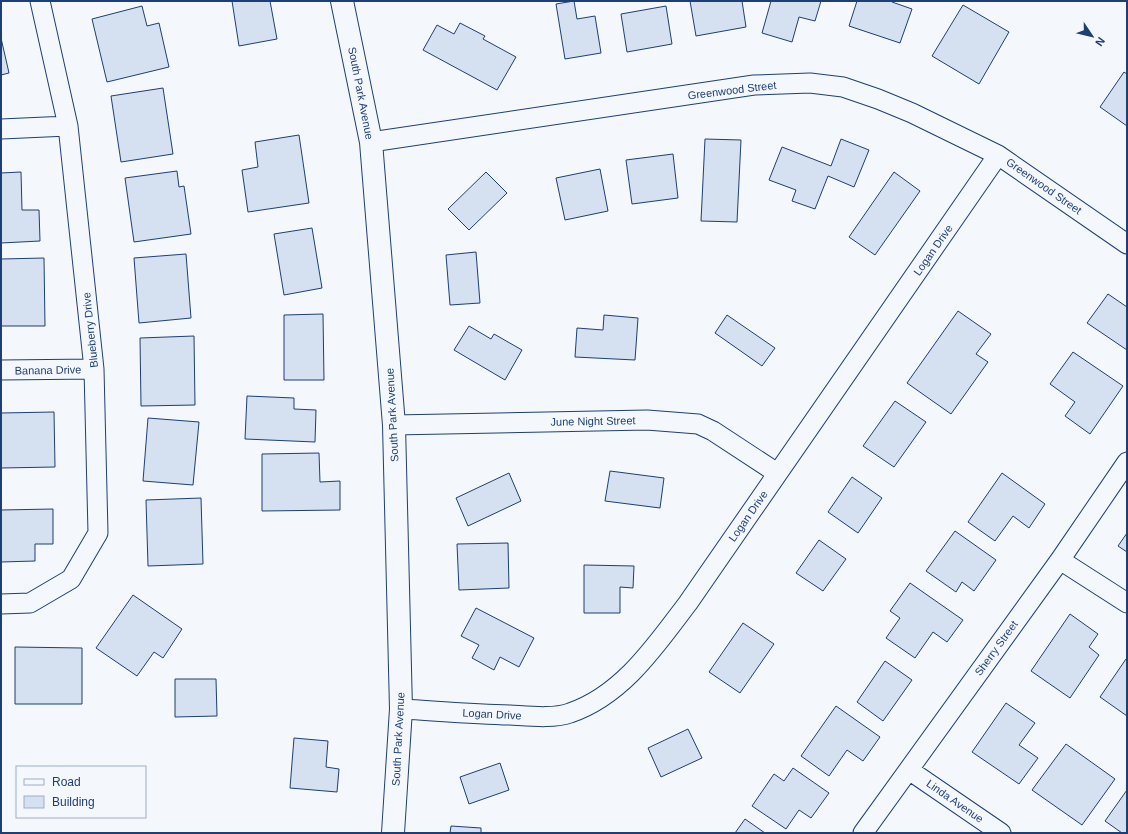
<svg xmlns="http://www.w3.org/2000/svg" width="1128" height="834" font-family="Helvetica,sans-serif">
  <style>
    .building { fill: #d5e0f0; stroke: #1d3f73 }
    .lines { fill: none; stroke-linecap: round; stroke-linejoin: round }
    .minor-casing { stroke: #1d3f73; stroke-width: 21 }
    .tertiary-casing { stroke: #1d3f73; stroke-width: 24 }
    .minor { stroke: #f4f7fb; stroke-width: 19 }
    .tertiary { stroke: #f4f7fb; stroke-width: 22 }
    .labels { text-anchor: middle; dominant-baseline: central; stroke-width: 3; stroke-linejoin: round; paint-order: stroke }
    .street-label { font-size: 11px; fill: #1d3f73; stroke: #f4f7fb }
  </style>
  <rect width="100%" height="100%" fill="#f4f7fb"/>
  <!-- building -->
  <path class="building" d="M232,1H270L277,39L239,46Z
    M574,1L577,19L595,16L601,53L565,59L556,4Z
    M690,1H742L746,27L696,36Z
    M771,1H821L815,21L799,17L792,42L762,33Z
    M857,1H892V2L912,9L900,43L849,26Z
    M963,5L1009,32L979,84L932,56Z
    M142,6L147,26L159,23L169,67L107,82L92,19Z
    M666,6L672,44L627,52L621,14Z
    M460,23L485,36L483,39L516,57L497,90L423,50L437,25L454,34Z
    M1,38L9,73L1,75Z
    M1124,72L1127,74V126L1100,107Z
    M163,88L173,154L121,162L111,96Z
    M299,135L309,203L248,212L242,170L258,167L255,142Z
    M705,139L741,140L737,222L701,221Z
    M841,139L869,150L854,187L828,176L815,209L792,201L796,190L769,180L782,147L831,166Z
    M673,154L678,198L632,204L626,160Z
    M600,169L608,211L565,220L556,178Z
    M177,171L179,187L184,186L191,234L134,242L125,178Z
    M21,172L22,210H39L40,241L1,243V173Z
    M486,172L507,193L469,230L448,209Z
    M894,172L920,191L875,255L849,237Z
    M312,228L322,288L284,295L274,234Z
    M476,252L480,303L450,305L446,255Z
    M186,254L191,318L139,323L134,258Z
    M44,258L45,326H1V259Z
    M1108,294L1127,307V350L1087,323Z
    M958,311L991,334L976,354L988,362L951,414L907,383Z
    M323,314L324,380H284V315Z
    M604,315L638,318L635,360L575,357L577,328L603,330Z
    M727,315L775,348L762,366L715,333Z
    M469,326L491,339L494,334L522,350L505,380L454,350Z
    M194,336L195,405L141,406L140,338Z
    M1073,352L1123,386L1090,434L1065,416L1075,402L1050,384Z
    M247,396L294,398V409L316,410L315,442L245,439Z
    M895,401L926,422L894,467L863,446Z
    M54,412L55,467L1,468V413Z
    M148,418L199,422L193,485L143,481Z
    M319,453L320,482L340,481V510L262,511V454Z
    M610,471L664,478L660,508L605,501Z
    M509,473L521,501L468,526L456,498Z
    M1002,473L1045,504L1029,528L1013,516L995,541L968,522Z
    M852,477L882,498L858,533L828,512Z
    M201,498L203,564L148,566L146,500Z
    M53,509V544H35V561L1,562V510Z
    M955,531L996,560L974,591L962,582L956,592L926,571Z
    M1127,533V552L1118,546Z
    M819,540L846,559L823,591L796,573Z
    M508,543L509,588L459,590L457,544Z
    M584,565L634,566L633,588L620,587V613H584Z
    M910,583L963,620L947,642L933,632L915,658L886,638L900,618L890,611Z
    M133,595L182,629L163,658L154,652L137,676L96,648Z
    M476,608L534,638L519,667L500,657L494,670L472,658L479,645L461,636Z
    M1070,614L1098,634L1089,647L1099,655L1070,698L1031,671Z
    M743,623L774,644L740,693L709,672Z
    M15,647L82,648V704H15Z
    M1126,659L1127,660V716L1100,697Z
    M885,661L912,680L883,721L857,702Z
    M175,679H216L217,716L175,717Z
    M1006,703L1035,723L1019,745L1038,758L1019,784L972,752Z
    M836,706L880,737L863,761L847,750L829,776L801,756Z
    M688,729L702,758L661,777L648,748Z
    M294,738L328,741L326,767L339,769L337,792L290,788Z
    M1066,744L1115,779L1082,825L1032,790Z
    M500,763L509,790L469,804L460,777Z
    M793,768L829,793L811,818L799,810L786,829L752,806L774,774L784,781Z
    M1127,790V833H1122L1105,821Z
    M745,819L765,833H735Z
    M451,826L481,828V833H450Z"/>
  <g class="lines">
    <!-- minor casing -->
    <g class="minor-casing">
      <path id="minor" d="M1,129L68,126
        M371,142L754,85L810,83L843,87L878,99L912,113L998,155L1127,244
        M1,370L94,369
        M394,425L647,420L698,424L713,431L777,473
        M1060,560L1127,603
        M1,604L30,603L71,579L98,533L94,369L68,126L40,1
        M401,709C437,711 473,714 510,715C528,716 554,719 570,713C623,695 656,645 688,603L998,155
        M909,770L1001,833
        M863,833L1060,560L1127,462"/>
    </g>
    <!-- tertiary casing -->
    <g class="tertiary-casing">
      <path id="tertiary" d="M342,1L371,142L394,425L401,709L393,833"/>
    </g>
    <!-- minor -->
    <use href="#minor" class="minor"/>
    <!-- tertiary -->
    <use href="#tertiary" class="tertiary"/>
  </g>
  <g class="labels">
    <!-- street labels -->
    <g class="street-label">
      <text transform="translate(732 90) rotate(-7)">Greenwood Street</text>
      <text transform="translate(361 93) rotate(79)">South Park Avenue</text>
      <text transform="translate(1044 186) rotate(35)">Greenwood Street</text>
      <text transform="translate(933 250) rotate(-55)">Logan Drive</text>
      <text transform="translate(90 330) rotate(-96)">Blueberry Drive</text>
      <text transform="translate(48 370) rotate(-1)">Banana Drive</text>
      <text transform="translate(392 415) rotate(-93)">South Park Avenue</text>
      <text transform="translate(593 421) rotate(-1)">June Night Street</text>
      <text transform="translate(748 516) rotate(-55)">Logan Drive</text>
      <text transform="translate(996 648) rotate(-54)">Sherry Street</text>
      <text transform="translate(492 714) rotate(3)">Logan Drive</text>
      <text transform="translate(398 739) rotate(-87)">South Park Avenue</text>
      <text transform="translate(955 801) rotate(35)">Linda Avenue</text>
    </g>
  </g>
  <!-- border -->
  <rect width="1128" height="834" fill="none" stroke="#1d3f73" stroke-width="4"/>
  <!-- legend -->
  <rect x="16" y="766" width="130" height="52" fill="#f4f7fb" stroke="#9eadc5"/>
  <rect x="24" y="779" width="20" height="6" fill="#f4f7fb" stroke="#9eadc5"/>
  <text x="52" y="786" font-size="12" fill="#1d3f73">Road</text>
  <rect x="24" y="796" width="20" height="12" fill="#d5e0f0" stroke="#9eadc5"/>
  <text x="52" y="806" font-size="12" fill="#1d3f73">Building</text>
  <!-- north arrow -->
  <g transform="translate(1092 36) rotate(125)" stroke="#f4f7fb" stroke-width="3" paint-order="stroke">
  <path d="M0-3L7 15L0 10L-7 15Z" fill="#1d3f73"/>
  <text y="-6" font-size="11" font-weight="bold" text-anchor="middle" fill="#1d3f73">N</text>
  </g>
</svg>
